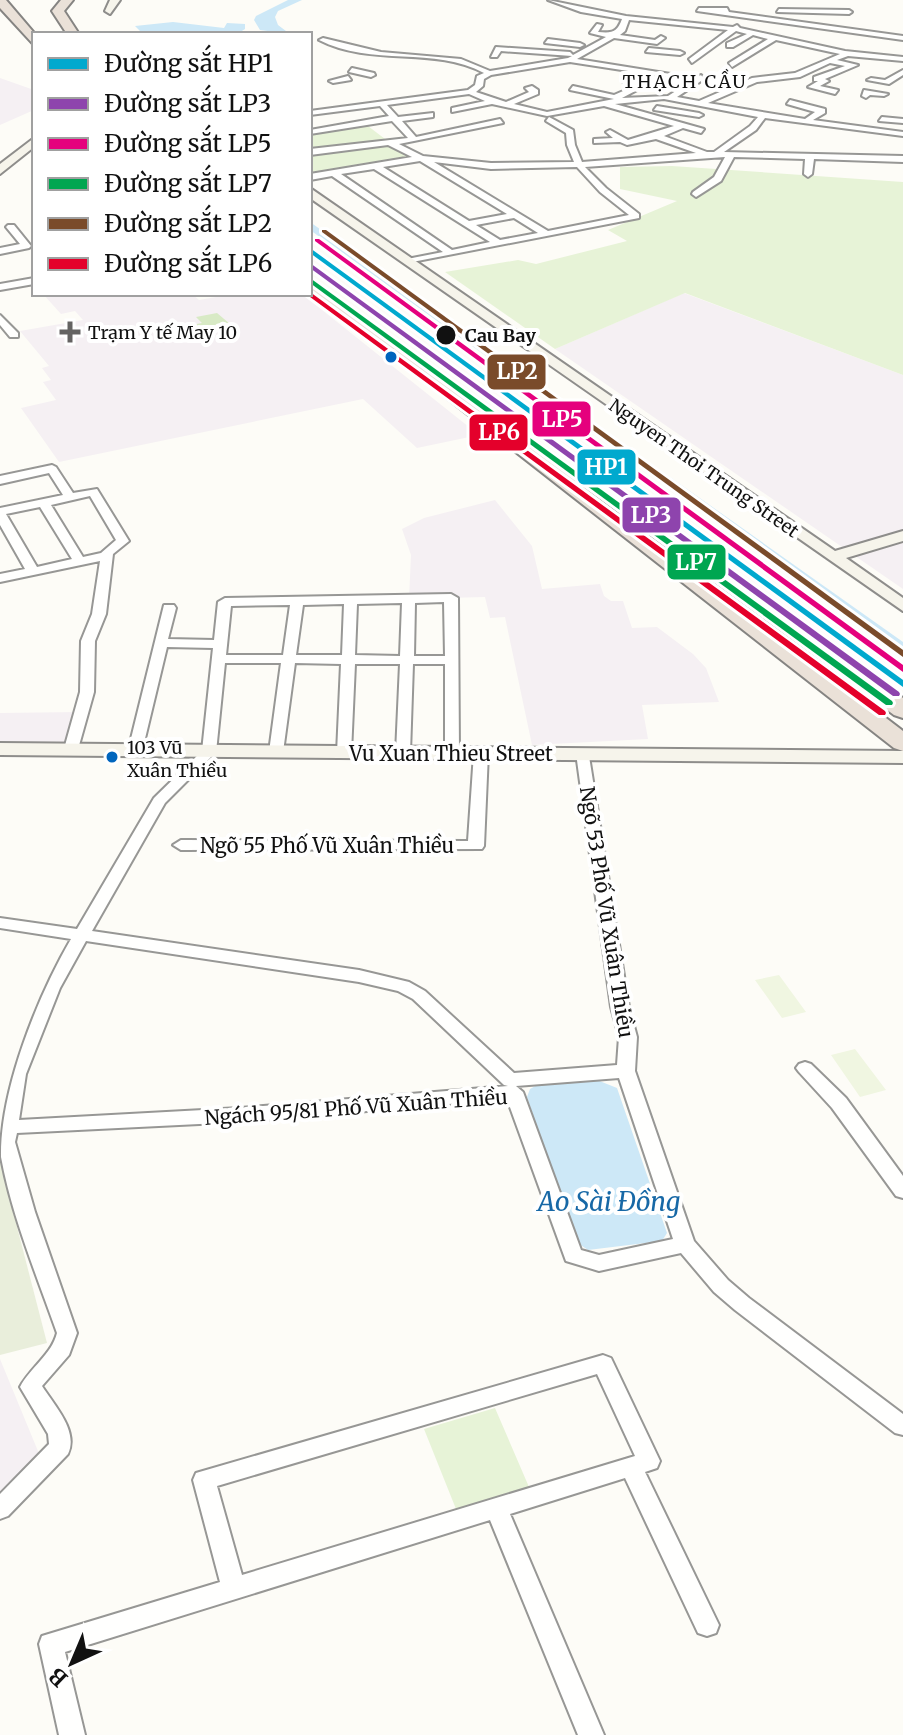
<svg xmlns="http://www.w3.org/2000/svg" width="903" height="1735" font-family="Merriweather,serif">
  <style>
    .industrial { fill: #f5f0f3 }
    .green { fill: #e7f3d7 }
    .forest { fill: #d8eac5 }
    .cemetery { fill: #e9eedb }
    .pitch { fill: #f0f6e1 }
    .water { fill: #cde8f7 }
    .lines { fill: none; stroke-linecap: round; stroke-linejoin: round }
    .canal { fill: #cde8f7; fill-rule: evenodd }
    .street-casing { stroke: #979795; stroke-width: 4 }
    .secondary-casing { stroke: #8e8d8b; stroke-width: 4 }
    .highway-casing { stroke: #858482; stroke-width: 4 }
    .street { fill: #fffffe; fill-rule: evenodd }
    .secondary { fill: #f6f4eb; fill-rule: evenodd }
    .highway { fill: #eae1d8; fill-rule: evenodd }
    .rail-1-casing { stroke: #fff; stroke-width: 6 }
    .rail-2-casing { stroke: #fff; stroke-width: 6 }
    .rail-3-casing { stroke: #fff; stroke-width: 6 }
    .rail-4-casing { stroke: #fff; stroke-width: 6 }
    .rail-5-casing { stroke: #fff; stroke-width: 6 }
    .rail-6-casing { stroke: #fff; stroke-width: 6 }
    .rail-1 { fill: #00a9ce; fill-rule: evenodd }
    .rail-2 { fill: #8e44ad; fill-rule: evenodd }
    .rail-3 { fill: #e5007d; fill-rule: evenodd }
    .rail-4 { fill: #00a651; fill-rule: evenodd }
    .rail-5 { fill: #7a4b2a; fill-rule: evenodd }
    .rail-6 { fill: #e4002b; fill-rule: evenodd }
    .poi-dot { fill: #646362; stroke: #fff; stroke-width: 3 }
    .stop-dot { fill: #111; stroke: #fff; stroke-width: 3 }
    .bus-dot { fill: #0065bd; stroke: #fff; stroke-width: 3 }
    .labels { text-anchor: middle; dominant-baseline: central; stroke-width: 8; stroke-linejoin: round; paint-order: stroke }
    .far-neighbourhood-label { font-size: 18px; letter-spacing: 2px; fill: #111; stroke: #fff }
    .far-poi-label { font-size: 18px; fill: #111; stroke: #fff; text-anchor: start }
    .far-stop-label { font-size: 18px; font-weight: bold; fill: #111; stroke: #fff; text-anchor: start }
    .far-street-label { font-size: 18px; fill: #111; stroke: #fff }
    .bus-label { font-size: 18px; fill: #111; stroke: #fff; text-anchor: start }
    .street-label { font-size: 20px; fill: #111; stroke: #fff }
    .near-water-label { font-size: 26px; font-style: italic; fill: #1768a6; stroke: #fff }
    .line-badge { stroke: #fff; stroke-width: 3 }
    .badge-label { font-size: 22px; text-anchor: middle; font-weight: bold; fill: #fff }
  </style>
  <rect width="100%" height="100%" fill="#fdfcf7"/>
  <!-- industrial -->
  <path class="industrial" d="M0,78L34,90V110L0,125Z
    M684,293L903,375V589L555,349Z
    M43,294H192L199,300L233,294H302L479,435L417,448L363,399L59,462L21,408L56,400L43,382L51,380L42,368L49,366L20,331L83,320L75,311L61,314Z
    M495,500L532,546L542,589L600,584L604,596L611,601H623L632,628L657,627L693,654L706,668L719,702L642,705L648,739L532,745L505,617L490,618L485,597L409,599L411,555L402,529L424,518Z
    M78,712L71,742H0V713Z
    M0,1359L40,1456L0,1497Z"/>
  <!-- green -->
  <path class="green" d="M364,123L389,142L421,158L310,177V131Z
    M672,166L903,182V375L685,293L555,349L445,272L518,260L536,264L627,241L608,230L677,201L620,189V167Z
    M495,1408L529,1487L456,1509L424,1429Z"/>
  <!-- forest -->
  <path class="forest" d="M217,313L230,324L161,338L155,332L202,323L196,317Z"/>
  <!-- cemetery -->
  <path class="cemetery" d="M0,1161L47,1343L0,1355Z"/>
  <!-- pitch -->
  <path class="pitch" d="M779,975L806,1012L782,1018L755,980Z
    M855,1049L886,1090L860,1097L831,1055Z"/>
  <!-- water -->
  <path class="water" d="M288,0H302L278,11L275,17L278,25L290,34L260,30L254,20L256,16Z
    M173,22L224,28L227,23L245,24V29L237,34H143L135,26Z
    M597,1080L617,1088L667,1233L662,1241L588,1250L576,1242L527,1097L530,1089L539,1084Z"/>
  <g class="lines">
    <!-- canal -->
    <path class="canal" d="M310,222L903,642V654L310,230Z"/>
    <!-- street casing -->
    <g class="street-casing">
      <path id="street" d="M548,0L626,16L733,27L737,25L740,28L845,51L903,57V61L848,56L837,60L858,65L825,79L829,81L820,86L838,90L835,94L808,87L818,81H814V77L845,66L830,63L800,77L757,82L708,103L805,119L815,112L787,104L790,100L825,109V113L813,120L903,132V136L765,118L756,130L724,152L903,156V162L814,159L812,174L808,177L804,174L805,159L734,157L721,181L696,197L692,194L693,192L714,177L725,157L585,167L606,188L639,214V218L407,263V259L443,252L332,176L310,180V174L412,157L388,145L310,155V149L408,138L392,121L310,134V130L389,116L380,106L310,115V111L468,90L475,85L477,76L484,73C435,46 371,67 319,40L323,38L381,52L461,59L490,71L568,58L572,56L501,51L497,57H491L496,47L570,52L573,55L606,37L590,33L597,24L602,25L598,32C612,33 617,33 622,19L581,12ZM629,20L728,30L689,59L692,63L736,31L747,34L727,43V47H733L753,35L768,39L729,63L732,67L776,40L840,54L795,73L752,78L699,101L677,97L704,79L701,75L668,96L622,98L639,89L627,80L623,82L630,88L614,95L573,86L570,90L614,99L547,112L514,104L538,94V90L532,86L525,88L529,92L506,102L476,92L483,86L484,79L491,75L570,62L680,79L677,75L577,59L614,38L657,44L665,38L661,36L655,40L620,35L625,31ZM469,94L485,101L452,108V112L492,104L547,116L604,106L674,126L628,140L610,130L606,132L613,138L594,139V143L620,142L627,145L656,139L696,153L582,162L575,145L573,130L549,117L546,121L566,133L567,145L574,162L491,163L423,156L399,144L503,123L500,119L416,137L402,121L433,117V113L398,117L387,105ZM664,99L758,117L750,126L714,152H707L664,136L683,128L701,133L704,129L615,104ZM420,161L507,214L469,221L383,167ZM434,162L491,169L577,167L600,192L629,215L548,231ZM374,169L490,242L452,250L341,174ZM514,218L538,233L500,240L476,225Z
        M699,8H727L729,12L903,36V40L697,11Z
        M779,9L849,10L852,12L849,14L777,12Z
        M548,39L580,43L584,45L580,47L545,43Z
        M649,48L680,51L684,53L680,55L646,52Z
        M352,68L374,73L375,75L371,77L349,72Z
        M903,70V75L889,84L867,80L871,78L885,80Z
        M348,76L351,80L333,83L329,81Z
        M864,90L888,94L884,96L870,95L866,98L862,96Z
        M657,106L699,113L703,115L699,117L654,110Z
        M882,117L903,119V123L879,121Z
        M8,225H14L31,246L29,248L0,254V248L20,244L6,227Z
        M34,278V284L0,290V284Z
        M0,315L18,333V337H10L0,325Z
        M52,465L56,467L73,493L97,489L129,541L113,554L106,614L95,641L94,692L78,749L71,753L64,749L80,692L81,641L92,614L100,561L0,582V574L25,569L0,525V508L63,495L49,473L0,484V476ZM90,496L116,540L101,553L83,557L51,505ZM40,507L72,559L37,567L6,514Z
        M451,594L458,598L459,753L457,756H447L445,753V664H413L410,753L403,757L396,753L400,664H355L351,753L344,757L337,753L341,664L295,663L283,752L276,756L269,752L281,663H225L216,752L165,803L92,931L359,970L409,982L425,991L514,1073L617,1065L619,1037L611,1007L576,753L578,750H588L629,1007L637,1037L635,1071L694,1241L728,1280L749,1298L903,1414V1435L895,1433L735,1310L714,1292L681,1253L599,1271L566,1261L507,1099L240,1122L17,1133L15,1142L35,1212L77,1333L69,1355L42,1386C54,1405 79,1431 68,1454L8,1516L0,1519V1494L49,1444L48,1434L20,1387C30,1368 52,1354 57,1333C37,1276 12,1217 1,1157C0,1089 38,996 71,939L0,928V918L77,929L154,798L202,751L213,648L167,647L142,751L135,755L128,751L164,605H174L176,608L168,639L214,640L218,602L225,598ZM444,602L445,656H414L415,603ZM402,603L400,656L355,655L357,604ZM344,604L342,655H296L303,605ZM290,605L283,655H226L231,606ZM86,941L359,982L398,991L413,999L504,1085L508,1086L240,1108L19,1120L26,1074L60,988ZM619,1078L673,1239L599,1255L581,1250L523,1092L516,1086Z
        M481,749L488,753L484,846L482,849L181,850L173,845L181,840L468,841L474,753Z
        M805,1062L811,1064L846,1098L903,1176V1198L896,1196L832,1108L799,1072L796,1068L799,1064Z
        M603,1355L611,1358L660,1461L657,1468L645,1472L719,1625L716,1633L707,1636L698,1633L625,1478L510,1514L604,1735H578L490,1520L65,1652L85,1735H59L39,1644L42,1636L220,1582L193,1480L196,1473ZM597,1374L635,1456L242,1575L217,1486Z"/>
    </g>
    <!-- secondary casing -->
    <g class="secondary-casing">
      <path id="secondary" d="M110,0H120L110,14L105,11Z
        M34,138V147L0,174V164Z
        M310,188L835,551L903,531V541L846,558L903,598V611L310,198Z
        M0,743L903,751V763L0,755Z"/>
    </g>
    <!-- highway casing -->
    <g class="highway-casing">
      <path id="highway" d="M0,0H6L35,34L34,45L0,8Z
        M61,0H73L64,11L79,34H67L52,11Z
        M310,278L903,731V751L894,748L310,291Z
        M653,518L661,519L903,698V718L894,715L645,529L642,524L645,519Z"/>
    </g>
    <!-- street -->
    <use href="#street" class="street"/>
    <!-- secondary -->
    <use href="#secondary" class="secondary"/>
    <!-- highway -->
    <use href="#highway" class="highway"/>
    <!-- rail-1 casing -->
    <g class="rail-1-casing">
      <path id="rail-1" d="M310,248L903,680V687L310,253Z"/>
    </g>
    <!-- rail-2 casing -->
    <g class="rail-2-casing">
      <path id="rail-2" d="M310,263L899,692L900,694L899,696H893L310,268Z"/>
    </g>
    <!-- rail-3 casing -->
    <g class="rail-3-casing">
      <path id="rail-3" d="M315,239H319L903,665V672L315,241Z"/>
    </g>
    <!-- rail-4 casing -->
    <g class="rail-4-casing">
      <path id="rail-4" d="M310,278L892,701L893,703L892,705H886L310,283Z"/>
    </g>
    <!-- rail-5 casing -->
    <g class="rail-5-casing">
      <path id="rail-5" d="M322,230H326L903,650V657L322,232Z"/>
    </g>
    <!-- rail-6 casing -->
    <g class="rail-6-casing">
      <path id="rail-6" d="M310,292L885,711L886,713L885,715H879L306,294H310Z"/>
    </g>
    <!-- rail-1 -->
    <use href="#rail-1" class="rail-1"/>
    <!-- rail-2 -->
    <use href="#rail-2" class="rail-2"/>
    <!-- rail-3 -->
    <use href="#rail-3" class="rail-3"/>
    <!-- rail-4 -->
    <use href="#rail-4" class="rail-4"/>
    <!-- rail-5 -->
    <use href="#rail-5" class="rail-5"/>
    <!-- rail-6 -->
    <use href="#rail-6" class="rail-6"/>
  </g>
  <!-- markers -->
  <path class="poi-dot" d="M66 320h8v8h8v8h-8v8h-8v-8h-8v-8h8z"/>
  <circle class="stop-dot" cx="446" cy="335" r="11"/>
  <g class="bus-dot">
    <circle cx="391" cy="357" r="7"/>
    <circle cx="112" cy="757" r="7"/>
  </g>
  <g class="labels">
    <!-- far-neighbourhood labels -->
    <g class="far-neighbourhood-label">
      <text x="685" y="81">THẠCH CẦU</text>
    </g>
    <!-- far-poi labels -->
    <g class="far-poi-label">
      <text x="88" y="332">Trạm Y tế May 10</text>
    </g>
    <!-- far-stop labels -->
    <g class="far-stop-label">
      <text x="465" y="335">Cau Bay</text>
    </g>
    <!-- far-street labels -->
    <g class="far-street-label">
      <text transform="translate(704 468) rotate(35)">Nguyen Thoi Trung Street</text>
    </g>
    <!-- bus labels -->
    <g class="bus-label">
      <text x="127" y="747">103 Vũ<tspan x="127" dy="23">Xuân Thiều</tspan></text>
    </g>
    <!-- street labels -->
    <g class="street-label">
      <text x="451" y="753">Vu Xuan Thieu Street</text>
      <text x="327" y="845">Ngõ 55 Phố Vũ Xuân Thiều</text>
      <text transform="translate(607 912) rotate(81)">Ngõ 53 Phố Vũ Xuân Thiều</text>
      <text transform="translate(356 1107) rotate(-4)">Ngách 95/81 Phố Vũ Xuân Thiều</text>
    </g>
    <!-- near-water labels -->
    <g class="near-water-label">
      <text x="609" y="1201">Ao Sài Đồng</text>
    </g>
  </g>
  <g class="line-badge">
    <rect x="486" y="353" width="61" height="38" rx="8" fill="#7a4b2a"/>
    <rect x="531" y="400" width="61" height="38" rx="8" fill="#e5007d"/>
    <rect x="468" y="413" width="61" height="39" rx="8" fill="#e4002b"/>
    <rect x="576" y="448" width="61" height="38" rx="8" fill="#00a9ce"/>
    <rect x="621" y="496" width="61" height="38" rx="8" fill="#8e44ad"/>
    <rect x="666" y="543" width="61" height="38" rx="8" fill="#00a651"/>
  </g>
  <g class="badge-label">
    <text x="517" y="379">LP2</text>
    <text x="562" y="427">LP5</text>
    <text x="499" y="440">LP6</text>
    <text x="606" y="475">HP1</text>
    <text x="651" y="523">LP3</text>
    <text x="696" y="570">LP7</text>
  </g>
  <!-- legend -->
  <rect x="32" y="32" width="280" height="264" fill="#ffffff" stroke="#a0a0a0" stroke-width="2"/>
  <rect x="48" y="58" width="40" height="12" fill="#00a9ce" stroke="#a0a0a0" stroke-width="2"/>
  <text x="104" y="72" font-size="24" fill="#111111">Đường sắt HP1</text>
  <rect x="48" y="98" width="40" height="12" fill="#8e44ad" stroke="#a0a0a0" stroke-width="2"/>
  <text x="104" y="112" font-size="24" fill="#111111">Đường sắt LP3</text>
  <rect x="48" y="138" width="40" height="12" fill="#e5007d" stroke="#a0a0a0" stroke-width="2"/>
  <text x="104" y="152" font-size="24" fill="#111111">Đường sắt LP5</text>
  <rect x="48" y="178" width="40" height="12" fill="#00a651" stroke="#a0a0a0" stroke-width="2"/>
  <text x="104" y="192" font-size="24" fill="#111111">Đường sắt LP7</text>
  <rect x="48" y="218" width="40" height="12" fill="#7a4b2a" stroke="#a0a0a0" stroke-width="2"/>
  <text x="104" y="232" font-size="24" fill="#111111">Đường sắt LP2</text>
  <rect x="48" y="258" width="40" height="12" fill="#e4002b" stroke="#a0a0a0" stroke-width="2"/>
  <text x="104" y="272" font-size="24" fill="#111111">Đường sắt LP6</text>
  <!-- north arrow -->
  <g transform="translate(72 1663) rotate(224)" stroke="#ffffff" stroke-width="6" paint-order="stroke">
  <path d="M0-6L14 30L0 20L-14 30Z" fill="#111111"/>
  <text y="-12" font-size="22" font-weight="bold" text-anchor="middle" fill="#111111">B</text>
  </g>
</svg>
